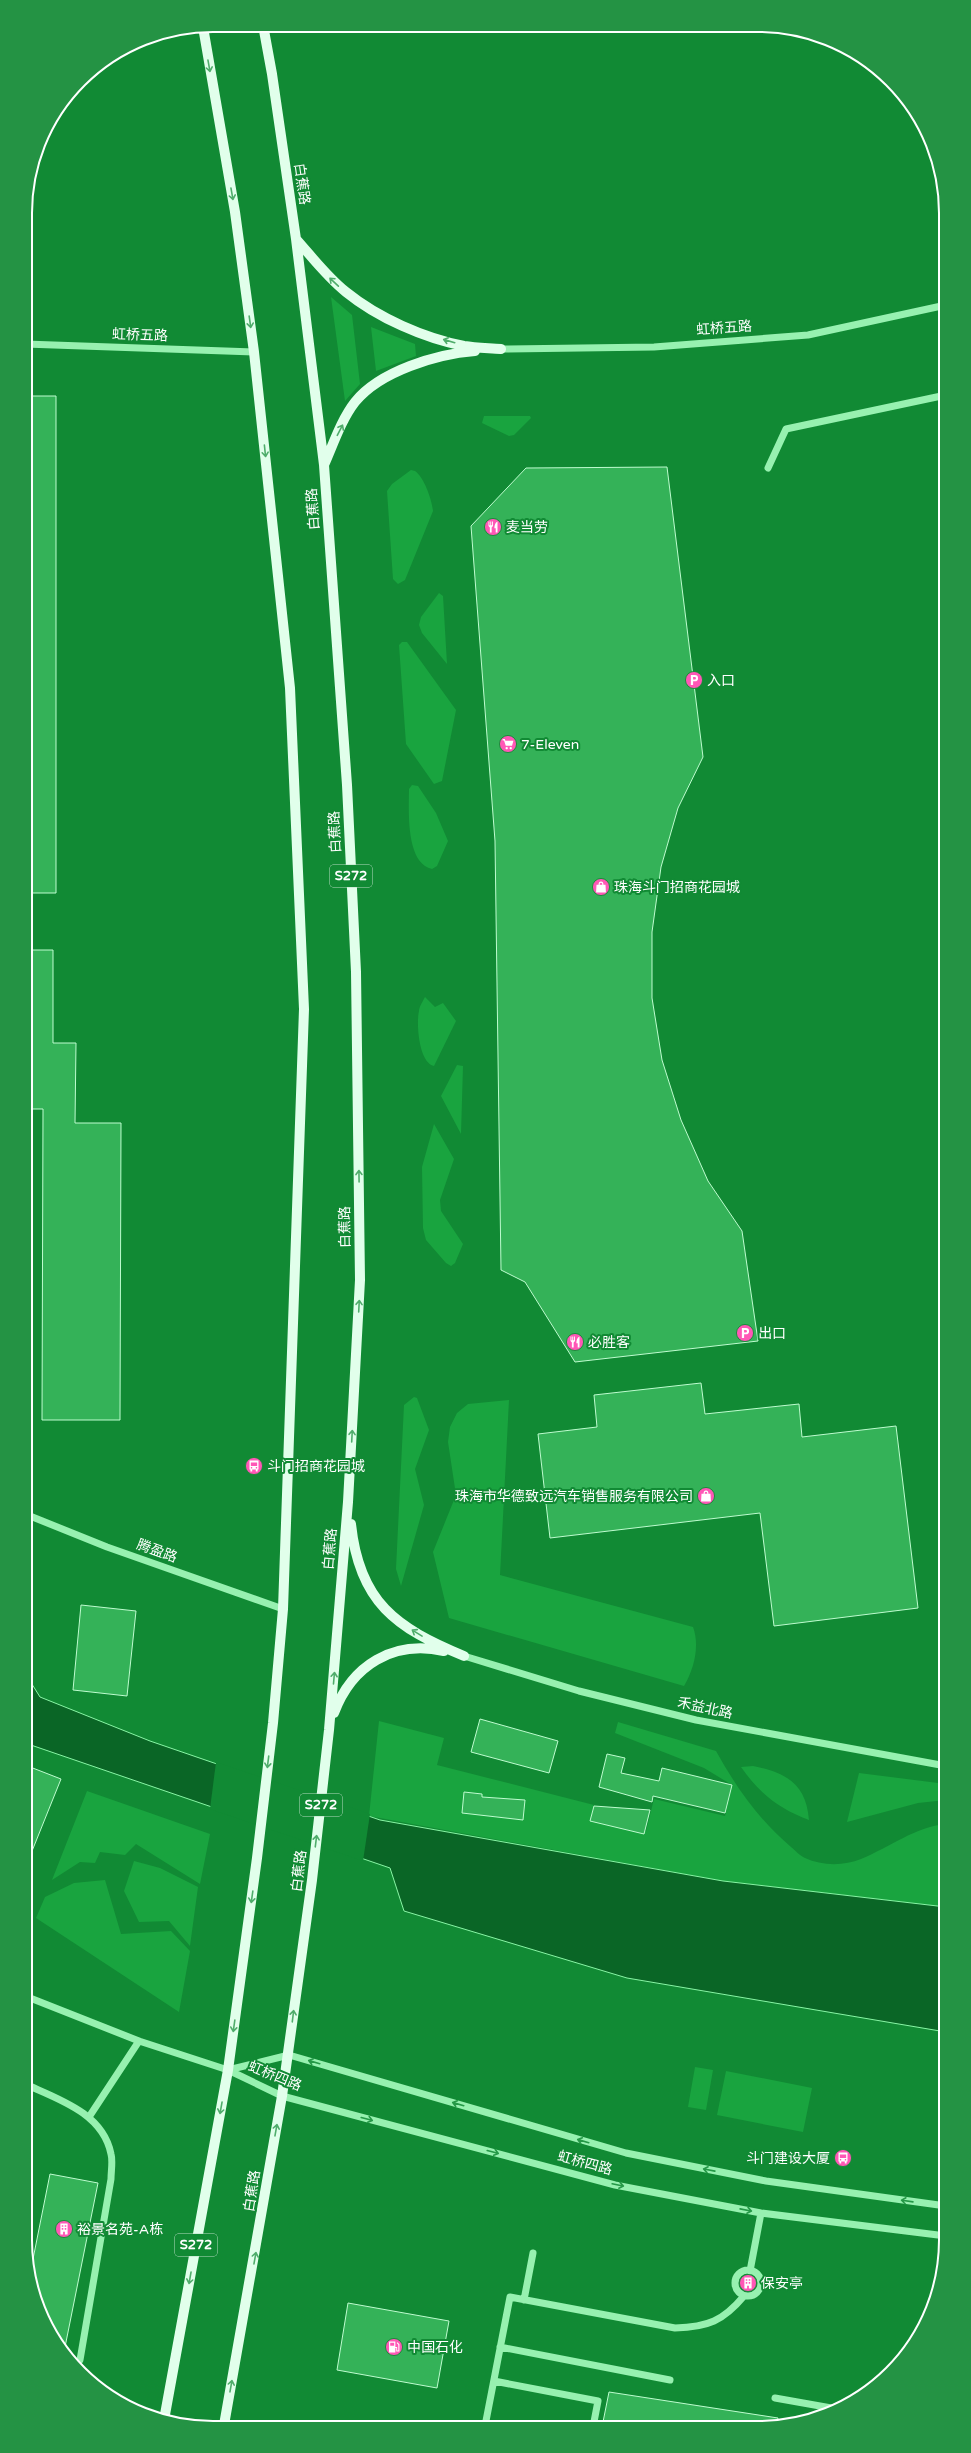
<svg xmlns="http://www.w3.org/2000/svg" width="971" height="2453" font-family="'Varela Round','Noto Sans SC',sans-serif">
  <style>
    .green { fill: #19a43f }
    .water { fill: #0a6626; stroke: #88f5a5 }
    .pier { fill: #118a34 }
    .building { fill: #34b258; stroke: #befccf }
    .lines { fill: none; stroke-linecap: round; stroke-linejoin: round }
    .minor { stroke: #97f1b0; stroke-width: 7 }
    .major { stroke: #e1ffeb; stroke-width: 10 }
    .oneway { stroke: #4fad6b }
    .oneway2 { stroke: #259947 }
    .labels { text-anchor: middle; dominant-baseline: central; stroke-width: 4; stroke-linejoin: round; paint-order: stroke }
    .shield { fill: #118a34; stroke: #b8dcc2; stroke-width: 1 }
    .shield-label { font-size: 13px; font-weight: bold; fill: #fff }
    .street-label { font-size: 14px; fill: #fff; stroke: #118a34 }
    .poi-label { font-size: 14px; fill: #fff; stroke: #118a34; text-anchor: start }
    .rim { fill: none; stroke: #fff; stroke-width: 2 }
  </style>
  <rect width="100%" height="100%" fill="#118a34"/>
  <!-- green -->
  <path class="green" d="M331,297L352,315L360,384L345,401Z
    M371,327L415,344L416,356L376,371Z
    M484,416H530L531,418L514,435L509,436L482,423Z
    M411,470L415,471C424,477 432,500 433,511L405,580L398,584L393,579L387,491L392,484Z
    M439,593L443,596L447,664L422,633L419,625L421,617Z
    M402,642H407L456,710L442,781L434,784L406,744L399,645Z
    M412,785L418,786L436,813L448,841L437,866L432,869C405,863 409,809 409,789Z
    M425,997L435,1007L443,1003L456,1021L434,1066C419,1063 416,1024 419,1011C419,1007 423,1001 425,997Z
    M457,1065L463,1066L461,1134L441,1096Z
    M434,1124L454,1159L440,1200L441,1211L463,1244L455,1263L451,1266L446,1263L426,1240L423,1228L422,1167Z
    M414,1397L417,1398L429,1430L415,1469L424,1505L401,1586L396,1569L404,1405Z
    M509,1400L500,1575L693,1627C700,1646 694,1669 684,1686L449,1618L433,1552L456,1495L448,1442L450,1427L457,1413L468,1404Z
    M379,1721L444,1738L437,1765L594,1805L591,1819L646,1831L654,1799L725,1816L732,1785L704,1768L615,1733L618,1722L716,1751C736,1787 759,1820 791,1847C795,1850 800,1856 805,1858C822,1866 844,1866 861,1859C890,1847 915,1827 946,1824V1907L723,1881L369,1816Z
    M753,1766C787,1773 806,1784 809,1820C779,1809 760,1794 741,1767Z
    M859,1773L946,1784V1800L918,1803L847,1822Z
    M87,1791L210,1834L200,1884L136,1844L125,1855L100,1852L95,1863L80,1862L52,1880Z
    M134,1861L160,1868L198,1887L190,1946L169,1921L139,1922L124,1891Z
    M105,1880L121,1934L171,1931L190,1951L179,2012L36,1918L45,1897L74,1883Z
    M695,2067L713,2070L706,2110L688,2107Z
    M726,2071L812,2088L803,2132L717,2115Z"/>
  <!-- water -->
  <path class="water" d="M25,1673L40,1697L150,1741L380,1820L723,1881L946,1907V2032L627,1978L404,1911L390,1868L25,1743Z"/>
  <!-- pier -->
  <path class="pier" d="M216,1762L370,1814L363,1861L210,1809Z"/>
  <!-- building -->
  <path class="building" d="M25,396H56V893H25Z
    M667,467L703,757L678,808L661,867L652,932V998L662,1060L681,1120L708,1181L742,1231L758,1341L575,1362L525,1282L501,1270L495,841L471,526L526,468Z
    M25,950H53V1043H76L75,1123H121L120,1420H42L43,1109H25Z
    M701,1383L705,1414L799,1404L802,1437L896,1426L918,1608L774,1626L760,1513L550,1538L538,1434L597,1427L594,1395Z
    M81,1605L136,1611L127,1696L73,1690Z
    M480,1719L558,1741L549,1773L471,1752Z
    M607,1754L625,1758L621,1773L659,1781L662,1768L732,1785L725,1813L653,1796L652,1802L599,1787Z
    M25,1765L61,1779L26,1866H25Z
    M464,1792L482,1794V1797L525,1800L523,1820L462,1813Z
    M594,1806L650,1810L644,1834L590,1821Z
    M50,2174L98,2183L64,2352L50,2334L31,2288L30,2274Z
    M348,2303L449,2321L437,2388L337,2370Z
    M609,2392L778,2418L777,2425L758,2428L602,2427Z"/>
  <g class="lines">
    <!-- minor -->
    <path class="minor" d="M25,344L254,352
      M501,349L654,347L808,335L946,305
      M768,468L786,429L946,395
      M25,1514L107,1547L283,1609
      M464,1656L579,1691L696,1720L946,1766
      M25,1996L139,2041L228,2070L282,2096L615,2185L761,2213L946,2236
      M228,2070L289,2055L626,2153L766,2181L946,2206
      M25,2084C58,2099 103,2113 111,2154C113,2161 111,2171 111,2179L80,2360
      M89,2117L139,2041
      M735 2283a13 13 0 1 1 26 0a13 13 0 1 1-26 0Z
      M750,2271L761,2213
      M524,2300L533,2253
      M500,2347L670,2380
      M494,2381L598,2401L593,2427
      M775,2398L837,2409
      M485,2426L510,2297L675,2328C708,2327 723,2321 744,2296"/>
    <!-- major -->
    <path class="major" d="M296,239C312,257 327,277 346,292C378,318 424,338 464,346C476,348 489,348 501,349
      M324,465C333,445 341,420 355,402C380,371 437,354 475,351
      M351,1524C359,1602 396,1628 464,1656
      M334,1713C352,1665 393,1640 444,1651
      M164,2420L228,2070L257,1858L273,1723L283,1609L304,1009L290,688L254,352L235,212L203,27
      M224,2425L282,2096L312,1880L329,1730L348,1502L360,1280L356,972L347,785L324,465L296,239L272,74L263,25"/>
  </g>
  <!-- one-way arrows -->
  <defs><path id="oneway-shaft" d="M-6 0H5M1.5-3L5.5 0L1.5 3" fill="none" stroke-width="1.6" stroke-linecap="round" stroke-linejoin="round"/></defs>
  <g class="oneway">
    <use href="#oneway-shaft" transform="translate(209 66) rotate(80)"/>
    <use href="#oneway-shaft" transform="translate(232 194) rotate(80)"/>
    <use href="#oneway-shaft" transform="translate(334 282) rotate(-137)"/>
    <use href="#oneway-shaft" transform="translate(250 322) rotate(82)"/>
    <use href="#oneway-shaft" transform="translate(449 341) rotate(-164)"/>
    <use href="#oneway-shaft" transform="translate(340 430) rotate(-63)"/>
    <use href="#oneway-shaft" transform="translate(265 451) rotate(84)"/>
    <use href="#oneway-shaft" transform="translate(359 1176) rotate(-91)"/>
    <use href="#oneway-shaft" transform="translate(359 1306) rotate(-87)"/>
    <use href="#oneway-shaft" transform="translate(352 1436) rotate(-87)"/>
    <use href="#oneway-shaft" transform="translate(417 1633) rotate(-148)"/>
    <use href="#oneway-shaft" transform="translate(334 1678) rotate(-85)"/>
    <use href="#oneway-shaft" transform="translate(268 1762) rotate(97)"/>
    <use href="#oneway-shaft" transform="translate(316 1841) rotate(-83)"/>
    <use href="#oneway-shaft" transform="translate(252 1897) rotate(98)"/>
    <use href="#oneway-shaft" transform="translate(293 2016) rotate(-83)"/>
    <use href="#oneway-shaft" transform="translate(234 2026) rotate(98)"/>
    <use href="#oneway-shaft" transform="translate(221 2108) rotate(100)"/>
    <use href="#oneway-shaft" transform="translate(276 2130) rotate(-80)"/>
    <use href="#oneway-shaft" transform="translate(255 2258) rotate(-80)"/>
    <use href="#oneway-shaft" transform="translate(190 2278) rotate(100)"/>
    <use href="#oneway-shaft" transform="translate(231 2386) rotate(-80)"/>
  </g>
  <g class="oneway2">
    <use href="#oneway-shaft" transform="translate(314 2062) rotate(-164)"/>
    <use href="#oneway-shaft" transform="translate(458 2104) rotate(-164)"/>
    <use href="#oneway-shaft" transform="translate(367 2119) rotate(15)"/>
    <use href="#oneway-shaft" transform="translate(583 2141) rotate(-164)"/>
    <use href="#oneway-shaft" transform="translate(493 2152) rotate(15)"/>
    <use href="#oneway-shaft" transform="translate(709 2170) rotate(-169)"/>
    <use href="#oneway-shaft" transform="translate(618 2185) rotate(12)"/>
    <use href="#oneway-shaft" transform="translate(907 2201) rotate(-172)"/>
    <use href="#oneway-shaft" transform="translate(746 2210) rotate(11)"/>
  </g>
  <!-- icons -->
  <defs>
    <g id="restaurant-disc" transform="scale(0.9)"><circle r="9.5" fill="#ff57b6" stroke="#118a34"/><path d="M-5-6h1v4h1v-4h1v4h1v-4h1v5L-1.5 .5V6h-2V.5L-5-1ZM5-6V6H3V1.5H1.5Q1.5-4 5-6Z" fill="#fff"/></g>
    <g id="parking-disc" transform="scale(0.9)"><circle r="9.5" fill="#ff57b6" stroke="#118a34"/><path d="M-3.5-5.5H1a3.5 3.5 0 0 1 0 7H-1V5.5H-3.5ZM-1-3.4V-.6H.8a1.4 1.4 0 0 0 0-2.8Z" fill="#fff"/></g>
    <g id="supermarket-disc" transform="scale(0.9)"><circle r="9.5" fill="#ff57b6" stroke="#118a34"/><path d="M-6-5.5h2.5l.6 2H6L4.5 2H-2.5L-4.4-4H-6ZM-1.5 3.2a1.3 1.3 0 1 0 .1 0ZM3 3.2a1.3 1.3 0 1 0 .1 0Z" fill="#fff"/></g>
    <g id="shop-disc" transform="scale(0.9)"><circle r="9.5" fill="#ff57b6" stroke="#118a34"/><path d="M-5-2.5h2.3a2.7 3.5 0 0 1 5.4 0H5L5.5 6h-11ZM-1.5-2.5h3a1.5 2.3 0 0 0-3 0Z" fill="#fff"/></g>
    <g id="bus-disc" transform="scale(0.9)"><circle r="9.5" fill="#ff57b6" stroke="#118a34"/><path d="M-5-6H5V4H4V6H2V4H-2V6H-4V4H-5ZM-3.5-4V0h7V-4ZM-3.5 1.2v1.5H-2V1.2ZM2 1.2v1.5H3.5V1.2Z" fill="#fff"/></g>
    <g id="building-disc" transform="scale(0.9)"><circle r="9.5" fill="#ff57b6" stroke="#118a34"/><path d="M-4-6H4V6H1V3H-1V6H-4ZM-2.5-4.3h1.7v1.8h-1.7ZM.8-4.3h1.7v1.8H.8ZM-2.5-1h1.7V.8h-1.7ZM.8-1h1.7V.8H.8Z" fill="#fff"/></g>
    <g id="fuel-disc" transform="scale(0.9)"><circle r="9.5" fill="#ff57b6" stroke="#118a34"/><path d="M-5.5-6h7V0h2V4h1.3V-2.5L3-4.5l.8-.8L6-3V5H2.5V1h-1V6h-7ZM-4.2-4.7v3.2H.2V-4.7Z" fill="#fff"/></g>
  </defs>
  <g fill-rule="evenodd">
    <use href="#restaurant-disc" x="493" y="527"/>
    <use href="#parking-disc" x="694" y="680"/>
    <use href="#supermarket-disc" x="508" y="744"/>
    <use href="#shop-disc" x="601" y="887"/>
    <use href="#parking-disc" x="745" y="1333"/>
    <use href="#restaurant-disc" x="575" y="1342"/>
    <use href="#bus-disc" x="254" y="1466"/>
    <use href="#shop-disc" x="706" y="1496"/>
    <use href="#bus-disc" x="843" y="2158"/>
    <use href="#building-disc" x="64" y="2229"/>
    <use href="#building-disc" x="748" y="2283"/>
    <use href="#fuel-disc" x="394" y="2347"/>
  </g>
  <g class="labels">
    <!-- shield labels -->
    <g class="shield">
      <rect x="330" y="865" width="42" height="22" rx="3"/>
      <rect x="300" y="1794" width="42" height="22" rx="3"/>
      <rect x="175" y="2234" width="42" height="22" rx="3"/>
    </g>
    <g class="shield-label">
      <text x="351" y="876">S272</text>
      <text x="321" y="1805">S272</text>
      <text x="196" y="2245">S272</text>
    </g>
    <!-- street labels -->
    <g class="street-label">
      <text transform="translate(302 184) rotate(82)">白蕉路</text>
      <text transform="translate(724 328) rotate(-4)">虹桥五路</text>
      <text transform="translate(140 335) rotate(2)">虹桥五路</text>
      <text transform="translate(313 509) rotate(-94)">白蕉路</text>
      <text transform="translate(335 832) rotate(-93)">白蕉路</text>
      <text transform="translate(345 1227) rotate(-91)">白蕉路</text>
      <text transform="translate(330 1549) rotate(-85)">白蕉路</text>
      <text transform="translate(157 1551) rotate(20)">腾盈路</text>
      <text transform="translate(705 1708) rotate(12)">禾益北路</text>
      <text transform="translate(299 1871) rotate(-83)">白蕉路</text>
      <text transform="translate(275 2076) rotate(22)">虹桥四路</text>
      <text transform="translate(585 2163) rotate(15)">虹桥四路</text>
      <text transform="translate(252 2191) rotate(-81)">白蕉路</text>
    </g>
    <!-- poi labels -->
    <g class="poi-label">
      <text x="506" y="527">麦当劳</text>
      <text x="707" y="680">入口</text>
      <text x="521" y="744">7-Eleven</text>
      <text x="614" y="887">珠海斗门招商花园城</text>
      <text x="758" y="1333">出口</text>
      <text x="588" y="1342">必胜客</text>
      <text x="267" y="1466">斗门招商花园城</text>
      <text x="693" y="1496" text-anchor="end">珠海市华德致远汽车销售服务有限公司</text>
      <text x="830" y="2158" text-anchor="end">斗门建设大厦</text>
      <text x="77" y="2229">裕景名苑-A栋</text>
      <text x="761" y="2283">保安亭</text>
      <text x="407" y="2347">中国石化</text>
    </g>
  </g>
  <!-- crop -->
  <path d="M0 0H971V2453H0ZM213 32H758A181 181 0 0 1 939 213V2240A181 181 0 0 1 758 2421H213A181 181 0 0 1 32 2240V213A181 181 0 0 1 213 32Z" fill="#249344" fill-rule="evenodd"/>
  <path class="rim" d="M213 32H758A181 181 0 0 1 939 213V2240A181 181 0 0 1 758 2421H213A181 181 0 0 1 32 2240V213A181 181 0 0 1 213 32Z"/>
</svg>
